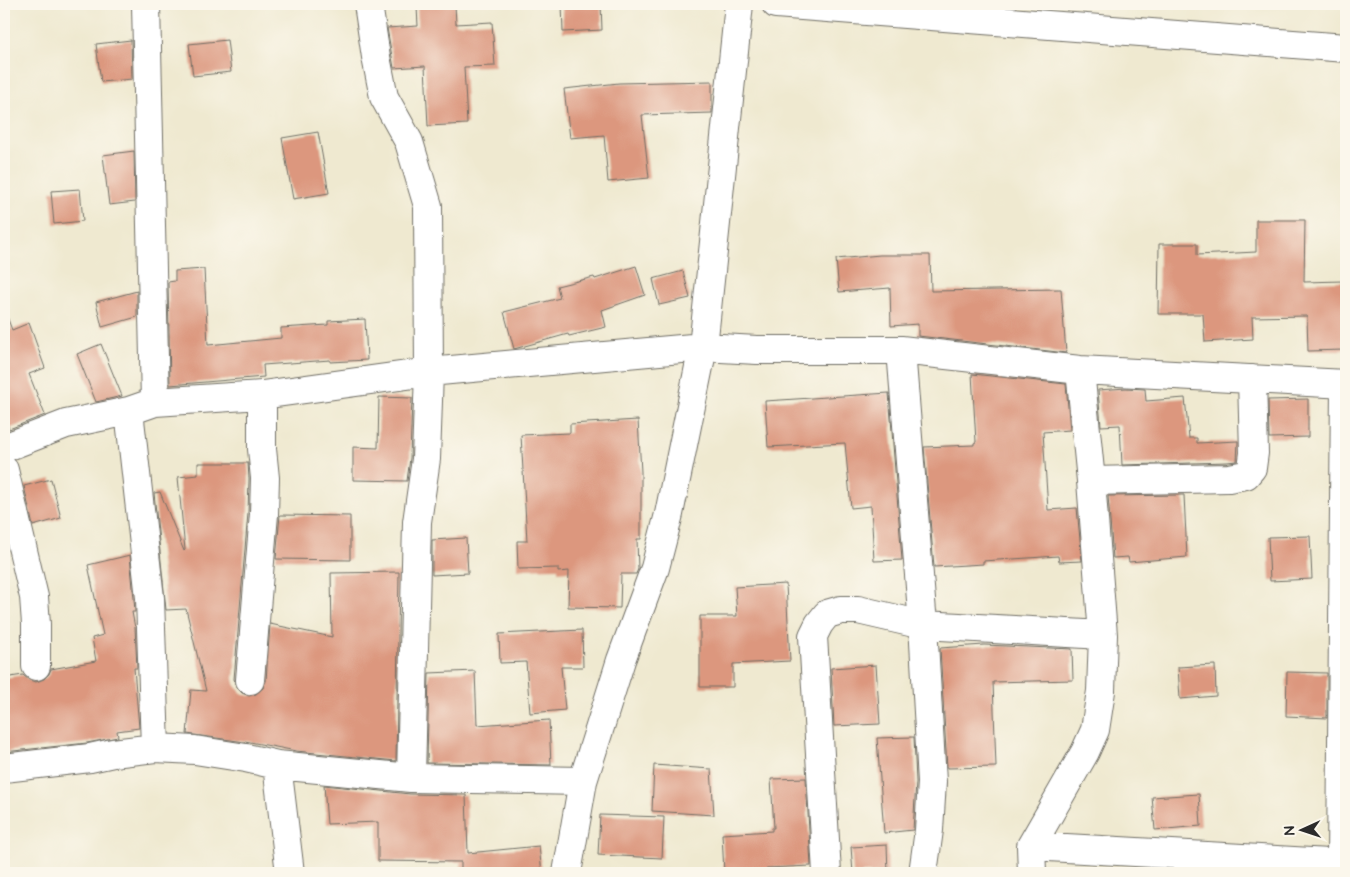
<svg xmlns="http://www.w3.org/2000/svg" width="1350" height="877" font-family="'Architects Daughter',sans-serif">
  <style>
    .building { fill: #dc977e }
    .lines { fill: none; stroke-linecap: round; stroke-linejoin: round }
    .minor-casing { stroke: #706e65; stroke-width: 30 }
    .minor { stroke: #fff; stroke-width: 28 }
  </style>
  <rect width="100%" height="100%" fill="#fbf7ec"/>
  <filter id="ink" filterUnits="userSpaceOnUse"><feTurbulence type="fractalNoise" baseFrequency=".02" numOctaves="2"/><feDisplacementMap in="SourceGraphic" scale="10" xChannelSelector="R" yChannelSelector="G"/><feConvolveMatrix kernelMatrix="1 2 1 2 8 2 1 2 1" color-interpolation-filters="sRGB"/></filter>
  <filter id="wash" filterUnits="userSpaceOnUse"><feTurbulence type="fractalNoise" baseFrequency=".0096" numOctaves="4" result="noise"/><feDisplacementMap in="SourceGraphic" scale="20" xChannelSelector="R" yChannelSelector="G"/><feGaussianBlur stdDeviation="1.12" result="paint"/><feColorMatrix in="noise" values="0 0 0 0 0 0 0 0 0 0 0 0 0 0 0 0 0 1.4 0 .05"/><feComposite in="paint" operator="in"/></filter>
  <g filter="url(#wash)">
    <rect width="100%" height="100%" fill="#efe9d0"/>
    <g id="blocks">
      <!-- building -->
      <path class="building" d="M562,4H601L602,30L563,32Z
        M455,5L456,24L492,22L495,66L464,67L467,124L428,126L425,66L394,68L387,28L418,26L417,7Z
        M131,40L132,79L101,82L96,44Z
        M227,40L231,72L193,76L189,44Z
        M712,81V113L642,115L649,178L608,182L604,135L570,138L564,89L619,83Z
        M318,132L329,193L293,199L282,138Z
        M134,151L135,202L109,205L103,155Z
        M80,189L83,221L54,224L51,191Z
        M1256,220H1305L1304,282L1343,281L1344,350L1308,351L1307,316L1252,317L1253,339L1205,342L1203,314H1158L1159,244H1197V255L1256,252Z
        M880,255H930L931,291L1061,289L1066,353L918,336V324L891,326L890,288L839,292L836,259Z
        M636,266L645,295L602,310L606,327L569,336L568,334L514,349L504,312L560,298L557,286L594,277L595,279Z
        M204,269L208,345L281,338V328L328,325V321L365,319L367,360L330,362V360L263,365L264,377L170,385L168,282L175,281V271Z
        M683,271L690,298L659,305L653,279Z
        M137,291V317L102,327L96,302Z
        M6,314L12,330L29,323L45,368L29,374L45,415L9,429L4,415V315Z
        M101,344L122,396L96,402L77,354Z
        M972,374L1066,384L1070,430L1043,432L1048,510L1077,508L1082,561L1059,562L1058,556L983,561V564L934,567L924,447L974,445V443L976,442Z
        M1126,388L1145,389L1146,401L1185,398L1189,438H1197V443L1238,441L1237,461L1227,462L1122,465L1120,425L1101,426L1098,390Z
        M889,393L902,560L874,561L871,506L851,508L845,443L768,447L765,401Z
        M379,397L412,398L410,458L407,481L353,480V447L378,448Z
        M1308,399V437L1269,438L1268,400Z
        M638,420L641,472V539H637L638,569L636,574H621L620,608L568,607L569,571L558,572V568L518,569L517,541H527L521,435L570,433V424Z
        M198,463H248L249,479L248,513L234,679L236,687L242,693L249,696L256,694L263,688L266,681L270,624L332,637L331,573L399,572L396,761L296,751L245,741V742L187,734L191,690L206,691L186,609L166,610L154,493L160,492L184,551L185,550L178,477L198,475Z
        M51,479L61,518L33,526L24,486Z
        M1184,495L1187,557L1129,562L1128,557L1113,558L1108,496Z
        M280,515L350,516V560L276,559Z
        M1310,536L1312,579L1270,581L1268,537Z
        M466,538L468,573L432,575V540Z
        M130,555L134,599L135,612H132L135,628L137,668H134L139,728L117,731L118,737L87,743L4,752V678L23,675L29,680L36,682L44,679L49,674L51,669L96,661L92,638L103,635L88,565Z
        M786,584L790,661L733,664V687H700V616H737L735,587Z
        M582,630L583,667H561L565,710L530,713L526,662L500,663L499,634Z
        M984,645L1072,649L1073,680L993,682L996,767L947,768L940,648Z
        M876,665L880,724L834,726L831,668Z
        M1215,665L1216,696L1180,699L1178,667Z
        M475,671L477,725L549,720L551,765L427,763L429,673Z
        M1287,672L1327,673V718L1286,716Z
        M914,737L916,782L913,830L884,833L877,738Z
        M654,765L711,769L714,815L652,811Z
        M806,778L811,866L767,868L768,873H724L722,834L772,831V828H774L771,779Z
        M324,785L410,794L466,795L468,853L539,846L542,873H461V862L378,861V822L327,824Z
        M1199,794L1201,826L1155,830L1152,797Z
        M600,815L664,817L662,858L598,855Z
        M887,845L888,873H853L851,847Z"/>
    </g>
  </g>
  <g filter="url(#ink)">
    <use href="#blocks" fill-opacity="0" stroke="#706e65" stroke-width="1"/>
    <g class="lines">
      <!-- minor casing -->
      <g class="minor-casing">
        <path id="minor" d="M146,4L155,402
          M368,4L376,57L384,97L409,142L428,206L429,372L426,459L417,522L411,778
          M776,4L1346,48
          M901,350L923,625L932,782L929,830L923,873
          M129,411L150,598L155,748
          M4,448L66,424L129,411L155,402L262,395L429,372L703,347L757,350H901L1080,370L1346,384
          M4,470L34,597L36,624V666
          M1091,481L1229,478L1246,475L1252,468L1254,453L1252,379
          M250,680L264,514L265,478L262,449V395
          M277,765L290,873
          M4,768L90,758L113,753L155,748L195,750L246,758L277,765L411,778L583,781
          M1031,846L1346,864
          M1341,864L1345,384
          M567,873L583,781L621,660L655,568L669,514L703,347L739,4
          M827,873L813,636L819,624L827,614L841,610H858L923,625L1103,635
          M1032,873L1031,846L1085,752L1095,730L1101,691L1103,635L1091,481L1080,370"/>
      </g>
      <!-- minor -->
      <use href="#minor" class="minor"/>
    </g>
  </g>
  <!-- margin -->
  <rect width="1350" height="877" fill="none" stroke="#fbf7ec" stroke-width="20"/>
  <!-- north arrow -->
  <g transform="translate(1302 830) rotate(267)" stroke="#fbf7ec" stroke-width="4" paint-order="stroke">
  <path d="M0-4L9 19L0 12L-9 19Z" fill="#2b2b2b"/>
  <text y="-8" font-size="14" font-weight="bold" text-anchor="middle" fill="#2b2b2b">N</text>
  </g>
</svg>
